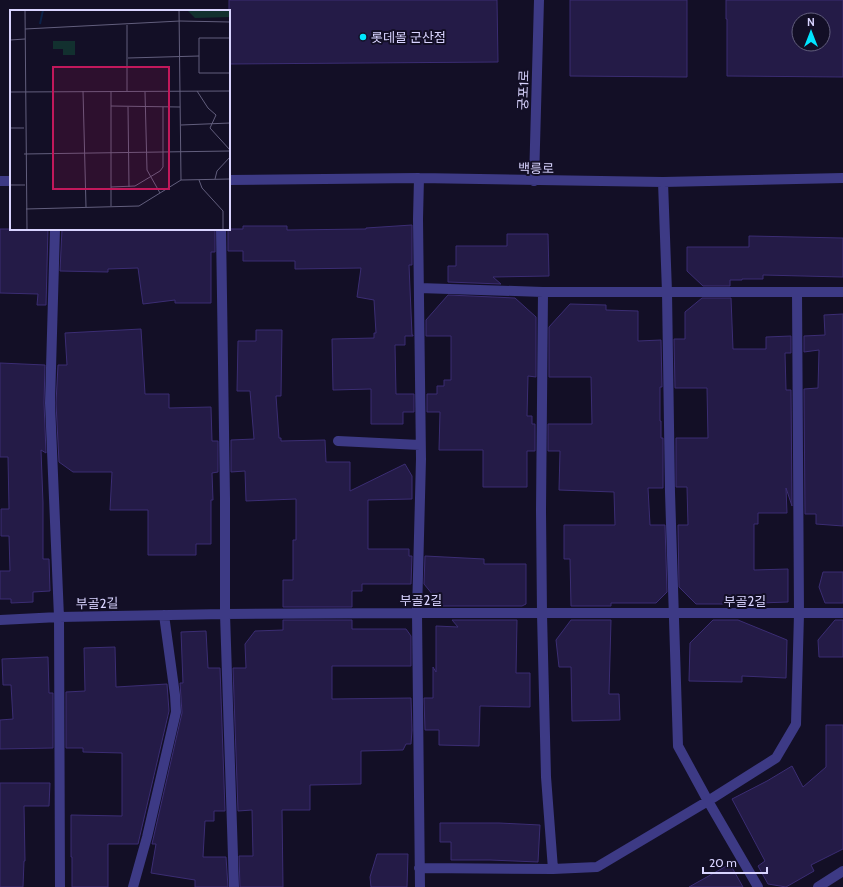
<svg xmlns="http://www.w3.org/2000/svg" width="843" height="887" font-family="Cabin,'Noto Sans KR',sans-serif">
  <style>
    .building { fill: #241b47; stroke: #3b2d73; fill-rule: evenodd }
    .lines { fill: none; stroke-linecap: round; stroke-linejoin: round }
    .minor { stroke: #3d3a85; stroke-width: 10 }
    .poi-dot { fill: #00e5ff; stroke: #130f26; stroke-width: 1.5 }
    .labels { text-anchor: middle; dominant-baseline: central; stroke-width: 4; stroke-linejoin: round; paint-order: stroke }
    .poi-label { font-size: 13px; fill: #d9d4ff; stroke: #130f26; text-anchor: start }
    .street-label { font-size: 13px; fill: #d9d4ff; stroke: #130f26 }
    .inset-river { fill: none; stroke: #0c2248; stroke-width: 2 }
    .inset-road { fill: none; stroke: #625e7d; stroke-width: 1 }
    .view { fill: #c2185b; fill-opacity: 0.15; stroke: #c2185b; stroke-width: 2 }
    .inset-edge { fill: none; stroke: #d9d4ff; stroke-width: 2 }
  </style>
  <rect width="100%" height="100%" fill="#130f26"/>
  <!-- building -->
  <path class="building" d="M229,0H497L498,62L229,64Z
    M570,0H687V77L570,76Z
    M726,0H843V77L727,76V19H726ZM799,20H823V44H799Z
    M412,225V265H409L412,335H413V336H405V345H395L396,394H414V412H403V424H371V389L333,390L332,339L374,338V333H376L374,300L357,297L361,268L295,269V261H243V251H228V229H243V226H287V230L366,229V228Z
    M0,229H48L46,305H37L38,294L0,293Z
    M62,229H215V252H211V303H175V300L143,304L138,268L108,269V272L60,271Z
    M507,234H548L549,276L493,277L501,284L448,282V266H456V246H507Z
    M749,236L843,238V277L763,275V279H742V280H730V286H703L687,271V247H749Z
    M448,295L515,298L536,317V377L528,376L527,416H532V424H535V451H527V487H483V450H439L440,412H427V394H437V386H444V380H451V336H426V320Z
    M702,298H731L733,349H766V337L791,336V353H785L786,390H791L792,506L786,488L787,513H758V524H754V570L788,569V602L732,604H696L679,587L678,525H688L687,487H676V438H708L707,388H675L674,339H685V312Z
    M570,304L606,305V310L638,311V341L661,340L662,387H660V421H661V438H663V488H648L650,525H665L667,592L656,603H611V606H571L570,559H564V525H615L614,492L559,490L560,451H548V424H592L591,377H549V327Z
    M843,314V526L816,524V514H805L804,389L818,388L819,350L804,352V336L825,335L824,315Z
    M141,329L145,394H169V408L211,407L212,441H218V472L212,473L213,500H211V544H196V555H148V510H110L112,472H73L59,462L56,403L58,365H67L65,333Z
    M256,330H282L281,396H276L279,438H281V441L325,440L326,462H350V491L405,464L412,476V499L368,500V549H409V556H412L411,584H362V591H352V607H283V580H293V540H296V499L246,501L245,471L231,472V440L254,439L250,391H237L238,341H256Z
    M0,363L45,365L44,403L46,453L41,450L43,503V559H49L50,591L33,592V602L11,603V599H0V571H10L9,536H1V509H9L8,457H0Z
    M425,556L484,559V564H526V604L522,606H442L424,584Z
    M823,572H843V603H825L819,587Z
    M283,620H352V629H406L411,636V666H332V699L411,698L412,730L411,744H406L403,750L361,751V784L310,785V810H282L283,887H240L239,856H253L252,810L238,811L233,668H246L245,644L255,631L283,630Z
    M452,620H517L516,673H530V707L480,706L479,746L439,745V730H425L424,698H433V667L436,672V626L458,627Z
    M571,620H611L609,694H619L620,720L572,721L571,667H559L556,640Z
    M713,620H738L787,640L786,678L742,676V682L689,681L690,643Z
    M835,620H843V657H819L818,640Z
    M206,631L208,668H220L225,811H214V821H205L203,857H226L228,887H195V880L151,873L156,844H152L182,713L180,683H183L181,632Z
    M115,647L116,687L167,684L169,711L138,844H108V887H72V857H71V815L122,816V753L83,752V748H66V692L85,691L84,648Z
    M48,657L49,693H53V748L0,749V720L13,719L11,685H3L2,659Z
    M826,725H843V849L811,865L814,871L786,887L768,884L758,866L765,861L732,799L767,781L792,766L803,787L826,767Z
    M0,783H50L49,806H24L25,861H24L23,887H0Z
    M440,823H499L540,825L538,862L490,860H451V842H440Z
    M377,854H408L407,887H371L370,877Z
    M730,864L743,887H689Z"/>
  <g class="lines">
    <!-- minor -->
    <path class="minor" d="M419,178L418,219L421,459L417,613L420,887
      M229,180L419,178L663,182L843,178
      M0,181H11
      M534,181L539,0
      M663,182L667,292L670,492L678,746L708,801L758,887
      M55,229L50,403L59,617L60,887
      M221,229L225,498V614L234,887
      M419,288L543,292H843
      M543,292L541,511L542,614L546,777L553,869
      M338,441L420,445
      M0,620L59,617L225,614L417,613H843
      M419,868L553,869L597,867L708,801L776,758L796,724L799,614L797,292
      M133,887L147,837L176,712L175,695L164,615
      M818,887L843,871"/>
  </g>
  <!-- markers -->
  <circle class="poi-dot" cx="363" cy="37" r="4"/>
  <g class="labels">
    <!-- poi labels -->
    <g class="poi-label">
      <text x="371" y="37">롯데몰 군산점</text>
    </g>
    <!-- street labels -->
    <g class="street-label">
      <text transform="translate(523 90) rotate(-88)">궁포1로</text>
      <text transform="translate(536 168) rotate(1)">백릉로</text>
      <text x="421" y="600">부골2길</text>
      <text x="745" y="601">부골2길</text>
      <text transform="translate(97 603) rotate(-1)">부골2길</text>
    </g>
  </g>
  <!-- overview -->
  <g transform="translate(10 10)">
    <rect width="220" height="220" fill="#130f26"/>
    <path d="M177,0H220V7L185,8ZM43,31H65V45H53V39H43Z" fill="#12302f"/>
    <path class="inset-river" d="M30,14L33,0"/>
    <path class="inset-road" d="M15,0L17,220M169,0L171,170M15,19L170,11L220,12M220,28H189V63H220M0,30L15,29M118,48L189,46M73,81L76,197M101,81V196M117,81V15M187,81L198,98L206,105L200,118L220,140M0,82L220,81M135,82L137,160L150,183M101,96L170,97M118,97L119,177M171,115L220,113M0,118H14M14,144L220,141M205,169L207,161L220,147M189,170L192,178L213,201V220M0,175H15M101,177L125,176L150,161L153,157V97M16,199L129,196L171,170L220,169"/>
    <path class="view" d="M43,57H159V179H43Z"/>
    <rect width="220" height="220" class="inset-edge"/>
  </g>
  <!-- north arrow -->
  <g transform="translate(811 32)"><circle r="19" fill="#130f26" stroke="#625e7d"/>
  <path d="M0-3L7 15L0 10L-7 15Z" fill="#00e5ff"/>
  <text y="-6" font-size="11" font-weight="bold" text-anchor="middle" fill="#d9d4ff">N</text>
  </g>
  <!-- scale -->
  <path d="M703 867v6h64v-6" fill="none" stroke="#d9d4ff" stroke-width="2"/>
  <text x="709" y="867" font-size="12" fill="#d9d4ff" stroke="#130f26" stroke-width="3" paint-order="stroke">20 m</text>
</svg>
